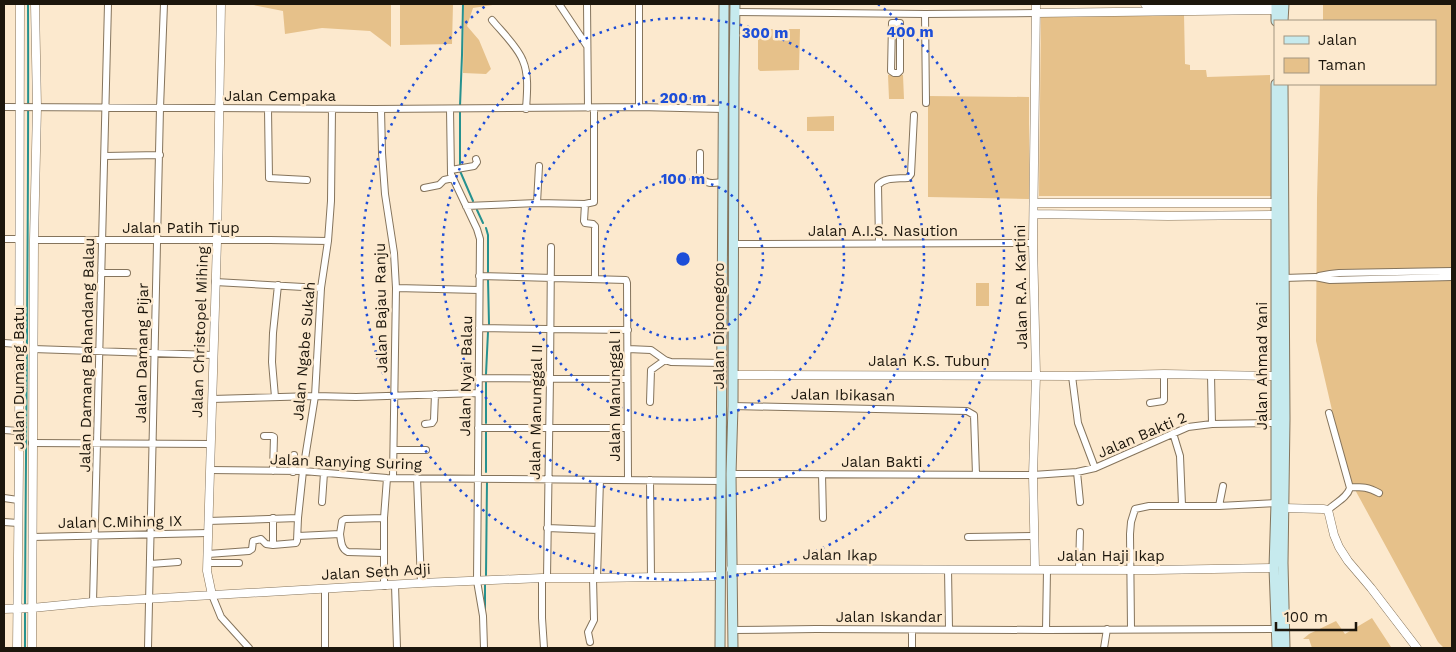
<svg xmlns="http://www.w3.org/2000/svg" width="1456" height="652" font-family="'Work Sans',sans-serif">
  <style>
    .green { fill: #e6c18a }
    .lines { fill: none; stroke-linecap: round; stroke-linejoin: round }
    .stream { stroke: #26918f; stroke-width: 2 }
    .minor-casing { stroke: #85745c; stroke-width: 8 }
    .tertiary-casing { stroke: #85745c; stroke-width: 9 }
    .secondary-casing { stroke: #85745c; stroke-width: 11 }
    .minor { stroke: #fff; stroke-width: 6 }
    .tertiary { stroke: #fff; stroke-width: 8 }
    .secondary { stroke: #c6eaee; stroke-width: 9 }
    .ring { fill: none; stroke: #1d4ed8; stroke-width: 2.5; stroke-dasharray: 2.5 5 }
    .labels { text-anchor: middle; dominant-baseline: central; stroke-width: 5; stroke-linejoin: round; paint-order: stroke }
    .street-label { font-size: 15px; fill: #1c160c; stroke: #fce9ce }
    .centre { fill: #1d4ed8; stroke: #fce9ce; stroke-width: 2.5 }
    .ring-label { font-size: 15px; text-anchor: middle; font-weight: bold; fill: #1d4ed8; stroke: #fce9ce; stroke-width: 5; stroke-linejoin: round; paint-order: stroke }
  </style>
  <rect width="100%" height="100%" fill="#fce9ce"/>
  <!-- green -->
  <path class="green" d="M248,4H391V47L370,31L322,28L285,34L283,11Z
    M453,4L452,44L400,45V5Z
    M464,4H499L473,8L467,26L479,40L491,69L486,74L463,73Z
    M1323,4H1452V648H1444L1438,642L1347,475L1316,341L1317,198L1320,84H1435V21H1323Z
    M1184,14L1185,64L1190,65V70H1206L1207,77L1270,75L1271,196H1039L1041,16Z
    M762,29H800L799,70L760,71L758,69V31Z
    M888,75H903L904,99H889Z
    M928,96L1029,97V199L928,197Z
    M834,116V131H807V117Z
    M976,283H989V306H976Z
    M1372,618L1391,647L1390,648H1312L1309,639H1303L1309,634L1336,621L1345,634Z"/>
  <g class="lines">
    <!-- stream -->
    <path class="stream" d="M460,106L462,55L463,4
      M460,166V111
      M460,171L473,201
      M477,210L483,223
      M486,228L488,235V272
      M488,279L489,324
      M486,374L488,332
      M486,380V423
      M486,432V472
      M486,575L487,481
      M25,606C26,405 29,205 28,4
      M485,610V583
      M25,611V648"/>
    <!-- minor casing -->
    <g class="minor-casing">
      <path id="minor" d="M559,4L587,46
        M587,4L588,108
        M639,4V107
        M735,12L925,14L1036,13
        M925,14L926,103
        M492,20C501,31 518,47 523,61C529,75 527,94 526,109
        M892,23H900V71L898,73H894L891,71Z
        M4,107L374,109L639,107L723,109
        M268,109L269,178L307,180
        M381,109L382,153L385,194L394,253L396,288L393,477
        M450,109L451,174L477,229L480,239L477,581L483,616L484,648
        M700,153V177C706,185 714,183 723,182
        M105,156L160,155
        M451,170L474,166L477,162L476,159
        M424,188L439,185L444,180L453,178
        M537,203L539,166
        M585,204L584,221L585,223L593,224L595,226V279
        M466,206L537,203L585,204L594,202V108
        M4,239H19
        M34,240H270L328,241
        M879,243L878,185C885,177 897,179 908,178L911,174L914,115
        M733,244L1033,243
        M101,273H127
        M479,276L626,280L627,283L628,480
        M1319,276L1330,274L1339,273L1452,271
        M1284,278L1315,277L1330,280L1452,277
        M215,282L321,288
        M396,288L479,290
        M479,328L628,330
        M4,343L18,344
        M33,349L213,355
        M628,349L651,350L665,360L671,362L722,363
        M1072,376L1078,423L1095,468
        M478,378L627,379
        M275,397L272,362L273,333L278,285
        M212,399L315,396L356,397L478,393
        M650,402L651,370L665,360
        M1150,403L1163,401L1164,400V374
        M733,406L967,411L974,415L976,475
        M425,424L432,423L434,420L435,394
        M1212,424L1276,423
        M478,428H627
        M4,430L19,431
        M1173,433L1180,456L1182,505
        M264,436H272L274,437L273,471
        M32,443L211,444
        M394,450H426
        M210,470L303,471L387,478L721,481
        M293,472L294,455
        M1077,472L1080,502
        M731,474L1033,475L1077,472L1095,468L1188,427L1212,424L1211,375
        M822,474L823,518
        M417,478L421,583
        M650,480L651,577
        M1350,487C1363,487 1368,487 1379,493
        M4,498L18,500
        M322,502L324,473
        M1219,506L1223,486
        M1328,510C1335,503 1347,498 1350,488L1329,413
        M273,518V545L296,543L297,541L298,518L303,471L315,396L321,288L328,241L331,201L332,109
        M208,521L298,518
        M4,522L18,523
        M547,528L598,530
        M340,534L342,521L345,519L384,518
        M298,536L340,534C341,541 341,549 348,552L383,553
        M32,537L208,533
        M968,537L1033,536
        M208,554L249,551L252,549L253,541L261,539L266,544L273,545
        M207,563H239
        M150,564L178,562
        M948,569L949,629
        M1079,569L1080,532
        M542,578V618L544,648
        M547,578L550,378L551,247
        M597,578L600,480
        M395,585L397,648
        M384,586V518L387,478
        M325,589V648
        M212,595L221,617L249,648
        M93,602L108,4
        M1131,629L1130,534L1131,522L1135,509L1149,506H1219L1276,503
        M733,630L816,629L1046,630L1277,629
        M1046,630L1047,570
        M590,642L588,632L594,620L593,578
        M148,648L160,108L164,4
        M912,648V630
        M1104,648L1107,629"/>
    </g>
    <!-- tertiary casing -->
    <g class="tertiary-casing">
      <path id="tertiary" d="M1145,4H1280
        M1036,13L1281,10
        M1034,203H1276
        M1034,214L1168,216L1276,215
        M733,375L1072,376L1164,374L1275,376
        M1283,508L1323,509L1328,510L1334,535L1339,547L1348,561L1371,588L1417,648
        M731,569L1153,570L1274,568
        M1035,569L1033,475L1036,375L1033,243L1036,4
        M212,595L207,571L217,241L221,4
        M4,609L32,608L93,602L421,583L542,578H597L721,576
        M17,648L19,465L20,4
        M32,648L34,240L37,107L35,4"/>
    </g>
    <!-- secondary casing -->
    <g class="secondary-casing">
      <path id="secondary" d="M1276,21V4
        M1283,21L1284,4
        M1276,84V503L1274,568L1277,648
        M1283,84L1285,419L1283,563L1285,648
        M720,648L724,4
        M733,648L731,474L733,406L734,78L735,4"/>
    </g>
    <!-- minor -->
    <use href="#minor" class="minor"/>
    <!-- tertiary -->
    <use href="#tertiary" class="tertiary"/>
    <!-- secondary -->
    <use href="#secondary" class="secondary"/>
  </g>
  <!-- distance rings -->
  <g class="ring">
    <circle cx="683" cy="259" r="80"/>
    <circle cx="683" cy="259" r="161"/>
    <circle cx="683" cy="259" r="241"/>
    <path d="M878 4A321 321 0 1 1 488 4"/>
  </g>
  <g class="labels">
    <!-- street labels -->
    <g class="street-label">
      <text x="280" y="96">Jalan Cempaka</text>
      <text x="181" y="228">Jalan Patih Tiup</text>
      <text x="883" y="231">Jalan A.I.S. Nasution</text>
      <text transform="translate(1021 287) rotate(-91)">Jalan R.A. Kartini</text>
      <text transform="translate(381 308) rotate(-91)">Jalan Bajau Ranju</text>
      <text transform="translate(719 326) rotate(-90)">Jalan Diponegoro</text>
      <text transform="translate(200 332) rotate(-88)">Jalan Christopel Mihing</text>
      <text transform="translate(304 351) rotate(-85)">Jalan Ngabe Sukah</text>
      <text transform="translate(142 353) rotate(-89)">Jalan Damang Pijar</text>
      <text transform="translate(87 355) rotate(-89)">Jalan Damang Bahandang Balau</text>
      <text x="929" y="361">Jalan K.S. Tubun</text>
      <text transform="translate(1262 366) rotate(-90)">Jalan Ahmad Yani</text>
      <text transform="translate(466 376) rotate(-89)">Jalan Nyai Balau</text>
      <text transform="translate(19 378) rotate(-90)">Jalan Dumang Batu</text>
      <text transform="translate(843 395) rotate(1)">Jalan Ibikasan</text>
      <text transform="translate(615 396) rotate(-90)">Jalan Manunggal I</text>
      <text transform="translate(536 412) rotate(-89)">Jalan Manunggal II</text>
      <text transform="translate(1142 435) rotate(-23)">Jalan Bakti 2</text>
      <text transform="translate(346 462) rotate(2)">Jalan Ranying Suring</text>
      <text x="882" y="462">Jalan Bakti</text>
      <text transform="translate(120 522) rotate(-1)">Jalan C.Mihing IX</text>
      <text transform="translate(840 555) rotate(1)">Jalan Ikap</text>
      <text x="1111" y="556">Jalan Haji Ikap</text>
      <text transform="translate(376 572) rotate(-3)">Jalan Seth Adji</text>
      <text x="889" y="617">Jalan Iskandar</text>
    </g>
  </g>
  <circle cx="683" cy="259" r="8" class="centre"/>
  <g class="ring-label">
    <text x="910" y="37">400 m</text>
    <text x="765" y="38">300 m</text>
    <text x="683" y="103">200 m</text>
    <text x="683" y="184">100 m</text>
  </g>
  <!-- border -->
  <rect width="1456" height="652" fill="none" stroke="#1c160c" stroke-width="10"/>
  <!-- legend -->
  <rect x="1274" y="20" width="162" height="65" fill="#fce9ce" stroke="#a29580"/>
  <rect x="1284" y="36" width="25" height="8" fill="#c6eaee" stroke="#a29580"/>
  <text x="1318" y="45" font-size="15" fill="#1c160c">Jalan</text>
  <rect x="1284" y="58" width="25" height="15" fill="#e6c18a" stroke="#a29580"/>
  <text x="1318" y="70" font-size="15" fill="#1c160c">Taman</text>
  <!-- scale -->
  <path d="M1276 622v8h80v-8" fill="none" stroke="#1c160c" stroke-width="2.5"/>
  <text x="1284" y="622" font-size="15" fill="#1c160c" stroke="#fce9ce" stroke-width="4" paint-order="stroke">100 m</text>
</svg>
